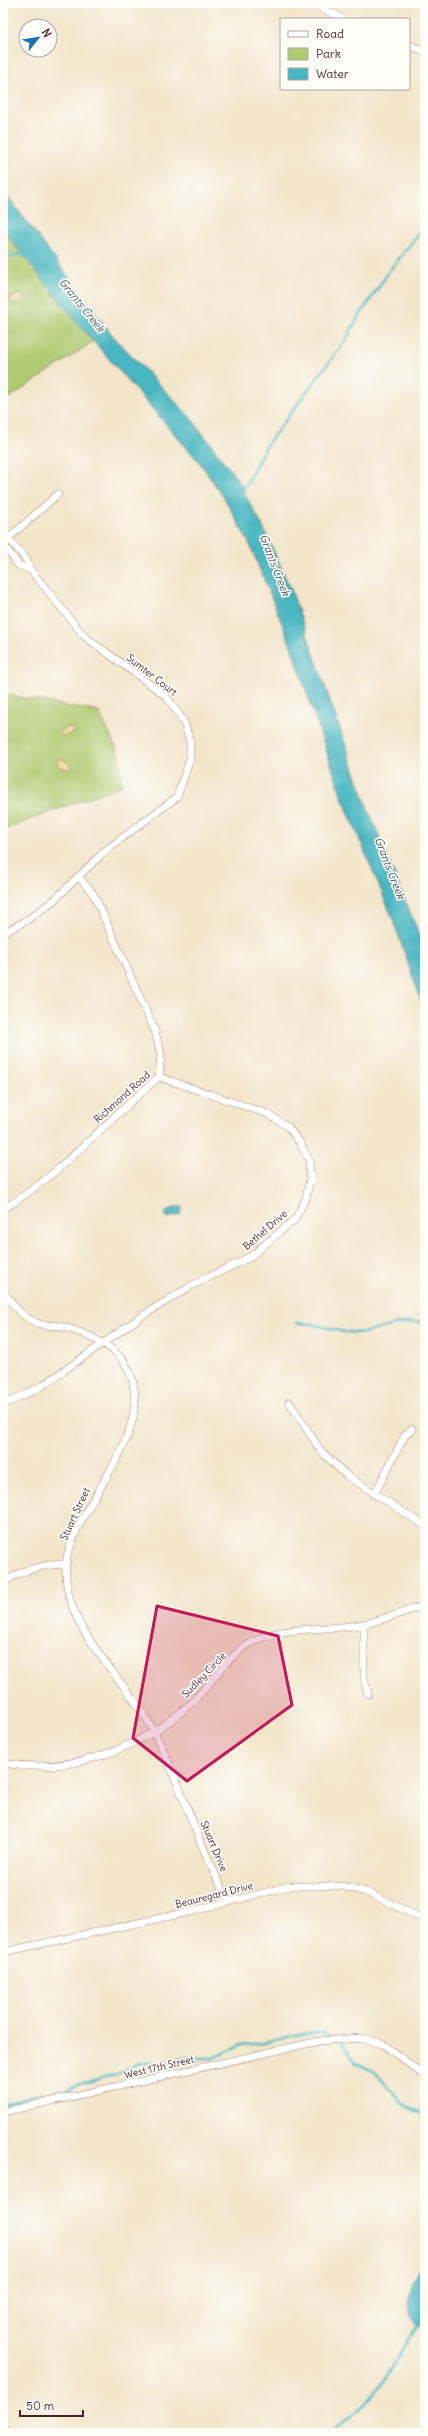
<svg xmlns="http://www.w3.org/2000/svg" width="428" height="2436" font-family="Delius,sans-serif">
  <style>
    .green { fill: #afca71; stroke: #7c744e }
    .sand { fill: #eeda9e; stroke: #9c7c64 }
    .water { fill: #47b6c1; stroke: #486a76 }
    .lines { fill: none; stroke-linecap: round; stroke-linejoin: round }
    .stream { stroke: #47b6c1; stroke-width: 2.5 }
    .street-casing { stroke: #9e827a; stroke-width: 8 }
    .street { stroke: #fff; stroke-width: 7 }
    .marked { fill: #c2185b; fill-opacity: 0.2; stroke: #c2185b; stroke-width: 3; stroke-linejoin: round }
    .labels { text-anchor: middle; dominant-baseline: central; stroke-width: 3.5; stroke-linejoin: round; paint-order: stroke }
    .street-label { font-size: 10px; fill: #4a1f2b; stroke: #fdfcf7 }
    .water-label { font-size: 11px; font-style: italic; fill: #495b67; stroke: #fdfcf7 }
  </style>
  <rect width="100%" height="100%" fill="#fdfcf7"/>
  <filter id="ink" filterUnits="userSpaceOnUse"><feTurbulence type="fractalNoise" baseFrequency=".025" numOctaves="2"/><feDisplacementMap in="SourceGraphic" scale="8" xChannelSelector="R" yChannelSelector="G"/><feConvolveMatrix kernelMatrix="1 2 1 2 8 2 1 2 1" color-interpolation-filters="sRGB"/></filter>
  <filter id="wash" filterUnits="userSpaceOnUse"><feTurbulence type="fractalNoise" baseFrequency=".012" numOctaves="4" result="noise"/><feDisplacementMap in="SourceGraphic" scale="16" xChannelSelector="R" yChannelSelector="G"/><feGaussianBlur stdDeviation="0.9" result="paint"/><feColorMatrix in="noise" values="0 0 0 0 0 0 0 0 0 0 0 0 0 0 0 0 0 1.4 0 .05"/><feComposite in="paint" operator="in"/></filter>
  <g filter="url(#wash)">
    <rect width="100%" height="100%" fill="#f2e5ca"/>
    <!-- green -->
    <path class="green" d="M3,230L94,341L3,402Z
      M3,694L99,712L119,754L122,785L3,830Z"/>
    <!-- sand -->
    <path class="sand" d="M19,294L24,296V300L14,304L10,302L11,298Z
      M69,727L74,729L73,734L61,736L59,731Z
      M61,758L71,765L70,770L58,766L57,761Z"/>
    <!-- water -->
    <path class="water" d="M3,190L113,336L192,419L243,487L244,493L262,525L292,592L368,809L425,949V1012L392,917L342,797L290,643L250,545L225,499L200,463L80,326L3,230Z
      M176,1207H182L180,1215L168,1218L165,1215L167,1211Z
      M425,2261V2325L417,2327C403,2302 408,2283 425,2261Z"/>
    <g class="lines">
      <!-- stream -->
      <path class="stream" d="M3,258L22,254
        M243,490L266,446L345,341L356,321L390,270L425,226
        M296,1323L312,1324L344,1332L363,1333L398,1324L425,1321
        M342,2042L356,2063L373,2071L406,2106L425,2115
        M3,2105L30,2096L60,2092L83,2083L117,2074L139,2062L161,2064L174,2062L180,2058H213L242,2045L264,2043L300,2034L322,2033L334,2037
        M331,2433L366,2404L383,2383L418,2324"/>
    </g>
  </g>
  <g filter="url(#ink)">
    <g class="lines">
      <!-- street casing -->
      <g class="street-casing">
        <path id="street" d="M310,3L344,19
          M409,45L425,51
          M3,543L58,494
          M3,544L19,566L30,569
          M3,933L26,921L53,901L106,850L177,797L190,759V742L184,722L166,696L84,636L30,569L26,559L8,538
          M3,1209C62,1174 106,1121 159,1077L161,1055L155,1031L94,895L79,877
          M3,1290C12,1304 21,1317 37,1323C44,1326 52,1325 60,1326C81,1331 115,1345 126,1365C157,1420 99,1481 77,1529C73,1540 66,1553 66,1565C62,1631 125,1676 153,1730C171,1763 183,1799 197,1833C206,1857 218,1879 228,1902
          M289,1402L321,1451L346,1475L425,1526
          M3,1405L42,1386L142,1316L191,1286L250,1257L295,1219L306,1198L310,1179L309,1160L300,1143L288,1127L268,1114L159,1077
          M374,1495L405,1435L412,1429
          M3,1583C22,1569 42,1565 66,1564
          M364,1624V1679L368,1694
          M3,1763C68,1775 138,1750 187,1707C209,1688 224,1659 249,1644C285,1623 326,1632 364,1624C385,1619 405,1612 425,1605
          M3,1952L189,1912L290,1886H342L366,1892L425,1920
          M3,2112L319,2041L360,2038L383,2044L425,2076
          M3,2428L10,2433"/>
      </g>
      <!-- street -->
      <use href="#street" class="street"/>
    </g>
  </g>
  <!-- marked area -->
  <path class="marked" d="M157,1606L278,1636L292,1705L187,1781L133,1738Z"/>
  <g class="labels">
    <!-- street labels -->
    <g class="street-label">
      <text transform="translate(152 675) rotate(38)">Sumter Court</text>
      <text transform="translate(122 1097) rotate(-42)">Richmond Road</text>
      <text transform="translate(265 1230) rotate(-41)">Bethel Drive</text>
      <text transform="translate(75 1514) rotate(-65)">Stuart Street</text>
      <text transform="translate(204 1675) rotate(-46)">Sudley Circle</text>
      <text transform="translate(214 1846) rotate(67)">Stuart Drive</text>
      <text transform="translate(214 1895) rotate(-14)">Beauregard Drive</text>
      <text transform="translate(159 2067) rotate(-13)">West 17th Street</text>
    </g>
    <!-- water labels -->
    <g class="water-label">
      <text transform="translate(82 305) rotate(51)">Grants Creek</text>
      <text transform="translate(275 565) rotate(69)">Grants Creek</text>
      <text transform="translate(390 868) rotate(69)">Grants Creek</text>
    </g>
  </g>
  <!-- margin -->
  <rect width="428" height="2436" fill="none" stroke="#fdfcf7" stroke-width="16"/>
  <!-- legend -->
  <rect x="280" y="18" width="130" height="72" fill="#fdfcf7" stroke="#b5a4a5"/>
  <rect x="288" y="31" width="20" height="6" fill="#ffffff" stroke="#b5a4a5"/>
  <text x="316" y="38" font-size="12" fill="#4a1f2b">Road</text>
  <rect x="288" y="48" width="20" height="12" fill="#afca71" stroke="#b5a4a5"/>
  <text x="316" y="58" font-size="12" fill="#4a1f2b">Park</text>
  <rect x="288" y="68" width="20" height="12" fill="#47b6c1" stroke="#b5a4a5"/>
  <text x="316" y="78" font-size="12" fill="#4a1f2b">Water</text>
  <!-- north arrow -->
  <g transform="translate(38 38) rotate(60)"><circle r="19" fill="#fdfcf7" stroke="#b5a4a5"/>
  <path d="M0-3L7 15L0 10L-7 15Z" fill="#1f6fb2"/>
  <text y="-6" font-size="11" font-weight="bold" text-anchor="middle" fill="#4a1f2b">N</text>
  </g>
  <!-- scale -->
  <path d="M20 2410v6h63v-6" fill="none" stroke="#4a1f2b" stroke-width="2"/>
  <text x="26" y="2410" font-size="12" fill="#4a1f2b" stroke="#fdfcf7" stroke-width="3" paint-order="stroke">50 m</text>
</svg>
